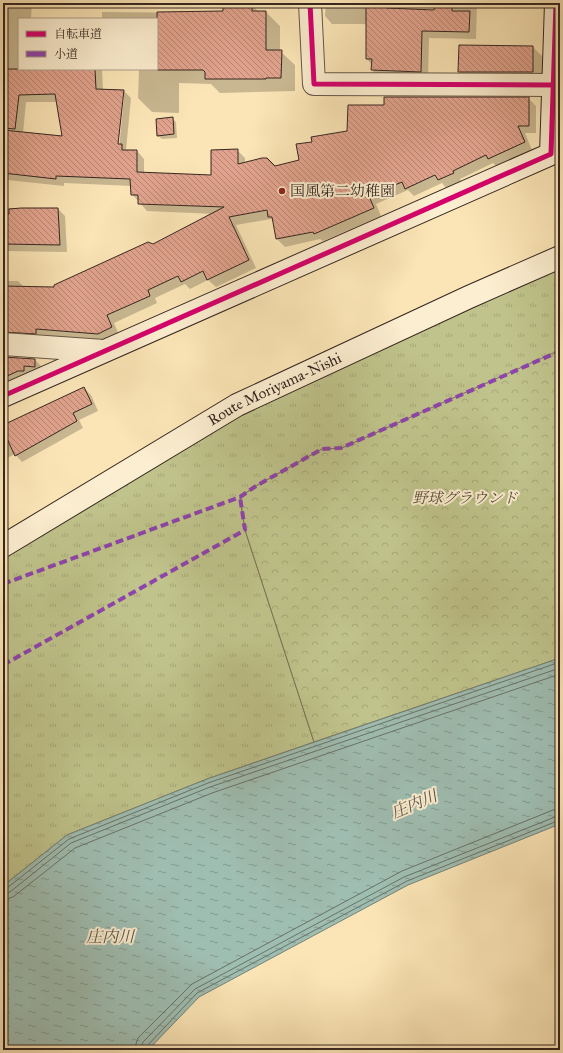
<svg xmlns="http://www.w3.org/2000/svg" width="563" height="1053" font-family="'IM FELL Great Primer','Noto Serif JP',serif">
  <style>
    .grass { fill: url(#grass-tufts); stroke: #7b7556 }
    .forest { fill: url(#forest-crowns); stroke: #7b7556 }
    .water { fill: url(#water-ripples); stroke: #758178 }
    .shadow { fill: #0003; fill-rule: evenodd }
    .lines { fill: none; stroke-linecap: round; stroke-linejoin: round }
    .shore { stroke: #6a7269; stroke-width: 1 }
    .building { fill: url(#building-back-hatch); stroke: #362620 }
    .street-casing { stroke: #675646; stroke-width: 24 }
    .secondary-casing { stroke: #362620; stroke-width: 24 }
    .street { stroke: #fceed0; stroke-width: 22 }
    .secondary { stroke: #fceed0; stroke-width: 22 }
    .quiet { stroke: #8e44ad; stroke-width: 4; stroke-dasharray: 8 4; stroke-linecap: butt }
    .cycleway-casing { stroke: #fceed0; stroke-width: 8 }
    .cycleway { stroke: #d6006c; stroke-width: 5 }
    .poi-dot { fill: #8f2418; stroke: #fceed0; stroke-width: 1.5 }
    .labels { text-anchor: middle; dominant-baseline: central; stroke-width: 4; stroke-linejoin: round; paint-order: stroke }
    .poi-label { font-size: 15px; fill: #362620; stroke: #fceed0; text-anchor: start }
    .street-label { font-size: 15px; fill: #362620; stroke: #fceed0 }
    .park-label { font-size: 15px; font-style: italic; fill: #584e3b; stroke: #fceed0 }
    .water-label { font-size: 16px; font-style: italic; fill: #56544c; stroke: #fceed0 }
  </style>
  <defs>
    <pattern id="grass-tufts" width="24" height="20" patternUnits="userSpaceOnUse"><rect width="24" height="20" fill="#c0c48c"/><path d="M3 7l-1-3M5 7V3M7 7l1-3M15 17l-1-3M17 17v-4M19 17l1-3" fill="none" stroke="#a6a878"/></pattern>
    <pattern id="forest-crowns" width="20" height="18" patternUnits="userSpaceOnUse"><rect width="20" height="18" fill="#c0c48c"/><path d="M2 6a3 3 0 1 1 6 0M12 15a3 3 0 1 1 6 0" fill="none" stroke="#a6a878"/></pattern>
    <pattern id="water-ripples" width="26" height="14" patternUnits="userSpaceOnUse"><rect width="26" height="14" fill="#9fbeb2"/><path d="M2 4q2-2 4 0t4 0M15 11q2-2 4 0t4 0" fill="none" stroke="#829a90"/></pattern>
    <pattern id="building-back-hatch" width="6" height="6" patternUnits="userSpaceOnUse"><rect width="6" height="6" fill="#e1a38d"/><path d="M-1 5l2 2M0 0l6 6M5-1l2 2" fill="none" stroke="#b78573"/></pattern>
  </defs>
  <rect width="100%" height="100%" fill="#fbe5b6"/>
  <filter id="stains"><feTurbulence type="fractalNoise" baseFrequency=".005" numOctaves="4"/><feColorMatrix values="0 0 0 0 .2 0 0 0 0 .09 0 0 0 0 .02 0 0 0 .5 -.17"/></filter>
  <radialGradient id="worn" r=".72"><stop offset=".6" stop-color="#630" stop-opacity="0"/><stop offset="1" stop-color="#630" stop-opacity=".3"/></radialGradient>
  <!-- grass -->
  <path class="grass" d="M560,257V351L342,448L322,449L256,486L240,497L245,530L314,742L207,779L67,835L3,886V546L237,405Z"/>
  <!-- forest -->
  <path class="forest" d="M560,350V658L314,742L245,530L240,497L256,486L322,449L342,448Z"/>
  <!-- water -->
  <path class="water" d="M560,658V824L408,885L199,997L148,1050H3V886L67,835L207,779Z"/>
  <!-- shadow -->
  <path class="shadow" d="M3,3H32L31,19H19V69H102L103,90L124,91L131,98L126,150L137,151L144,159V173L212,176L237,150L245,158V163L275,167L300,161L313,143L348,132L385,106L528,98L536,106V133H525L532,150L496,166L493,163L460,179L461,181L446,188L442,183L414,196L408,190L376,204L381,216L323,241L320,239L285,247L277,239L274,221L271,219L236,225L256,268L216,287L208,280L190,289L185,284L155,298L157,303L114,323L119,335L106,341L3,342V281H18L25,288H55L153,245L214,214L147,211L132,194V186L64,183V186L7,180L4,208H57L65,216L67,252L3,251ZM122,97H124L119,149H117ZM26,102H58L63,137L23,133Z
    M326,3H394V10L435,11L436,3H477L476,39L429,38L428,79L379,77L372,70V65L367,59V24H332L325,16Z
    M251,4L259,12H266L280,26V51L295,65V91L220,93L211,84L179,83V113L152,112L138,98L139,69H157V19H102V12L207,13L224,12Z
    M533,47L544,58L543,83H470L459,72Z
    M172,118L176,122L177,138L162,139L158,136Z
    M3,358L35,360L43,368L3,389Z
    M84,388L91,395L98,411L79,420L83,428L22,462L15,454L3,460V427Z"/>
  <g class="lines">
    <!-- shore -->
    <path class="shore" d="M3,889L7,888L69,839L208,783L560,662
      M3,894L10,892L71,843L210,787L560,668
      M3,900L13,897L75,848L212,793L560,674
      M134,1050L138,1038L192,984L402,871L553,810L560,809
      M140,1050L143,1042L195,989L404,877L560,815
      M145,1050L147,1046L197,993L407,881L560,820"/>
  </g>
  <!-- building -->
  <path class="building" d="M223,3H252V11H266V50H282L281,78H266V79H205V72L203,70H157V12L223,11Z
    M366,3H387V8L434,10L435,3H452V11H470L469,32L422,31L421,72L371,70L372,59H366Z
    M459,45L533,46V72H458Z
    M3,69H95L96,89L124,90L118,144H122V150H137V172L211,175V150L238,149V164L262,158H267L275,166L299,160L296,144L312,142L311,137L347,131L348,105H384V97H529V126H518L525,142L488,159L486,155L453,171L454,173L438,180L435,175L405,189L402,182L369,196L374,208L314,234L313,232L276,239L272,217H268L267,210L229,217L249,260L207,280L203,271L181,282L178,276L148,290L150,296L107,315L112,327L98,334L36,329V334L3,332V286L54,287V285L148,242L153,244L224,207L138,204V195H131L130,179L56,176V179L3,173V130L62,136L55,94L19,95L15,129L3,128Z
    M173,117L174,134L157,136L156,119Z
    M21,208H58L60,245L4,244L5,214H9V209Z
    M3,357L35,359V367L24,366V371H18L3,378Z
    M84,387L92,404L73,413L77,421L15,456L3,430V425Z"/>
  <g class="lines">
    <!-- street casing -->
    <g class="street-casing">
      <path id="street" d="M310,3L314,84L554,85L560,82
        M3,344L104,351"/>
    </g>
    <!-- secondary casing -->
    <g class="secondary-casing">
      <g id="secondary">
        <path d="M3,396L551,154L556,3"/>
        <path id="s1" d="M3,546L237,405L469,297L560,257"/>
      </g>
    </g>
    <!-- street -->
    <use href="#street" class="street"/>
    <!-- secondary -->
    <use href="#secondary" class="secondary"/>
    <!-- quiet -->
    <path class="quiet" d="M3,584L240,497L256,486L322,449L341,448L560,351
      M3,665L245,530L240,497"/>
    <!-- cycleway casing -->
    <g class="cycleway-casing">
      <path id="cycleway" d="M310,3L314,84L554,85L560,82
        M3,396L551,154L556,3"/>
    </g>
    <!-- cycleway -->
    <use href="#cycleway" class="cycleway"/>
  </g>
  <!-- markers -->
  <circle class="poi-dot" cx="282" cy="191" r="4"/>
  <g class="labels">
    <!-- poi labels -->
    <g class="poi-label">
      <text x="290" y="191">国風第二幼稚園</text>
    </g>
    <!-- street labels -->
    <g class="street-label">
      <text stroke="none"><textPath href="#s1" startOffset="314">Route Moriyama-Nishi</textPath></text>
    </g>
    <!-- park labels -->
    <g class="park-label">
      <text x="465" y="498">野球グラウンド</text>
    </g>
    <!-- water labels -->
    <g class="water-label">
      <text transform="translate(414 804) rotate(-23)">庄内川</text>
      <text x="110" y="936">庄内川</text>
    </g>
  </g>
  <!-- margin -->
  <rect width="563" height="1053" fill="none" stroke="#fbe5b6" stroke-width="16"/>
  <rect x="4" y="4" width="555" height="1045" fill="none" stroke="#362620" stroke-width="2"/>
  <rect x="8" y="8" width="547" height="1037" fill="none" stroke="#362620"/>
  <!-- legend -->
  <rect x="18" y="18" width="140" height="52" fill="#fceed0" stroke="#ad9e8a"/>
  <rect x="26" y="31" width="20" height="6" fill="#d6006c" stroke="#ad9e8a"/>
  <text x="54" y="38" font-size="12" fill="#362620">自転車道</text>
  <rect x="26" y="51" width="20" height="6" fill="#8e44ad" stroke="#ad9e8a"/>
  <text x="54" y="58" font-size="12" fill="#362620">小道</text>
  <rect width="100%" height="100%" filter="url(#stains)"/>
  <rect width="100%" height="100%" fill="url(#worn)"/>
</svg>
